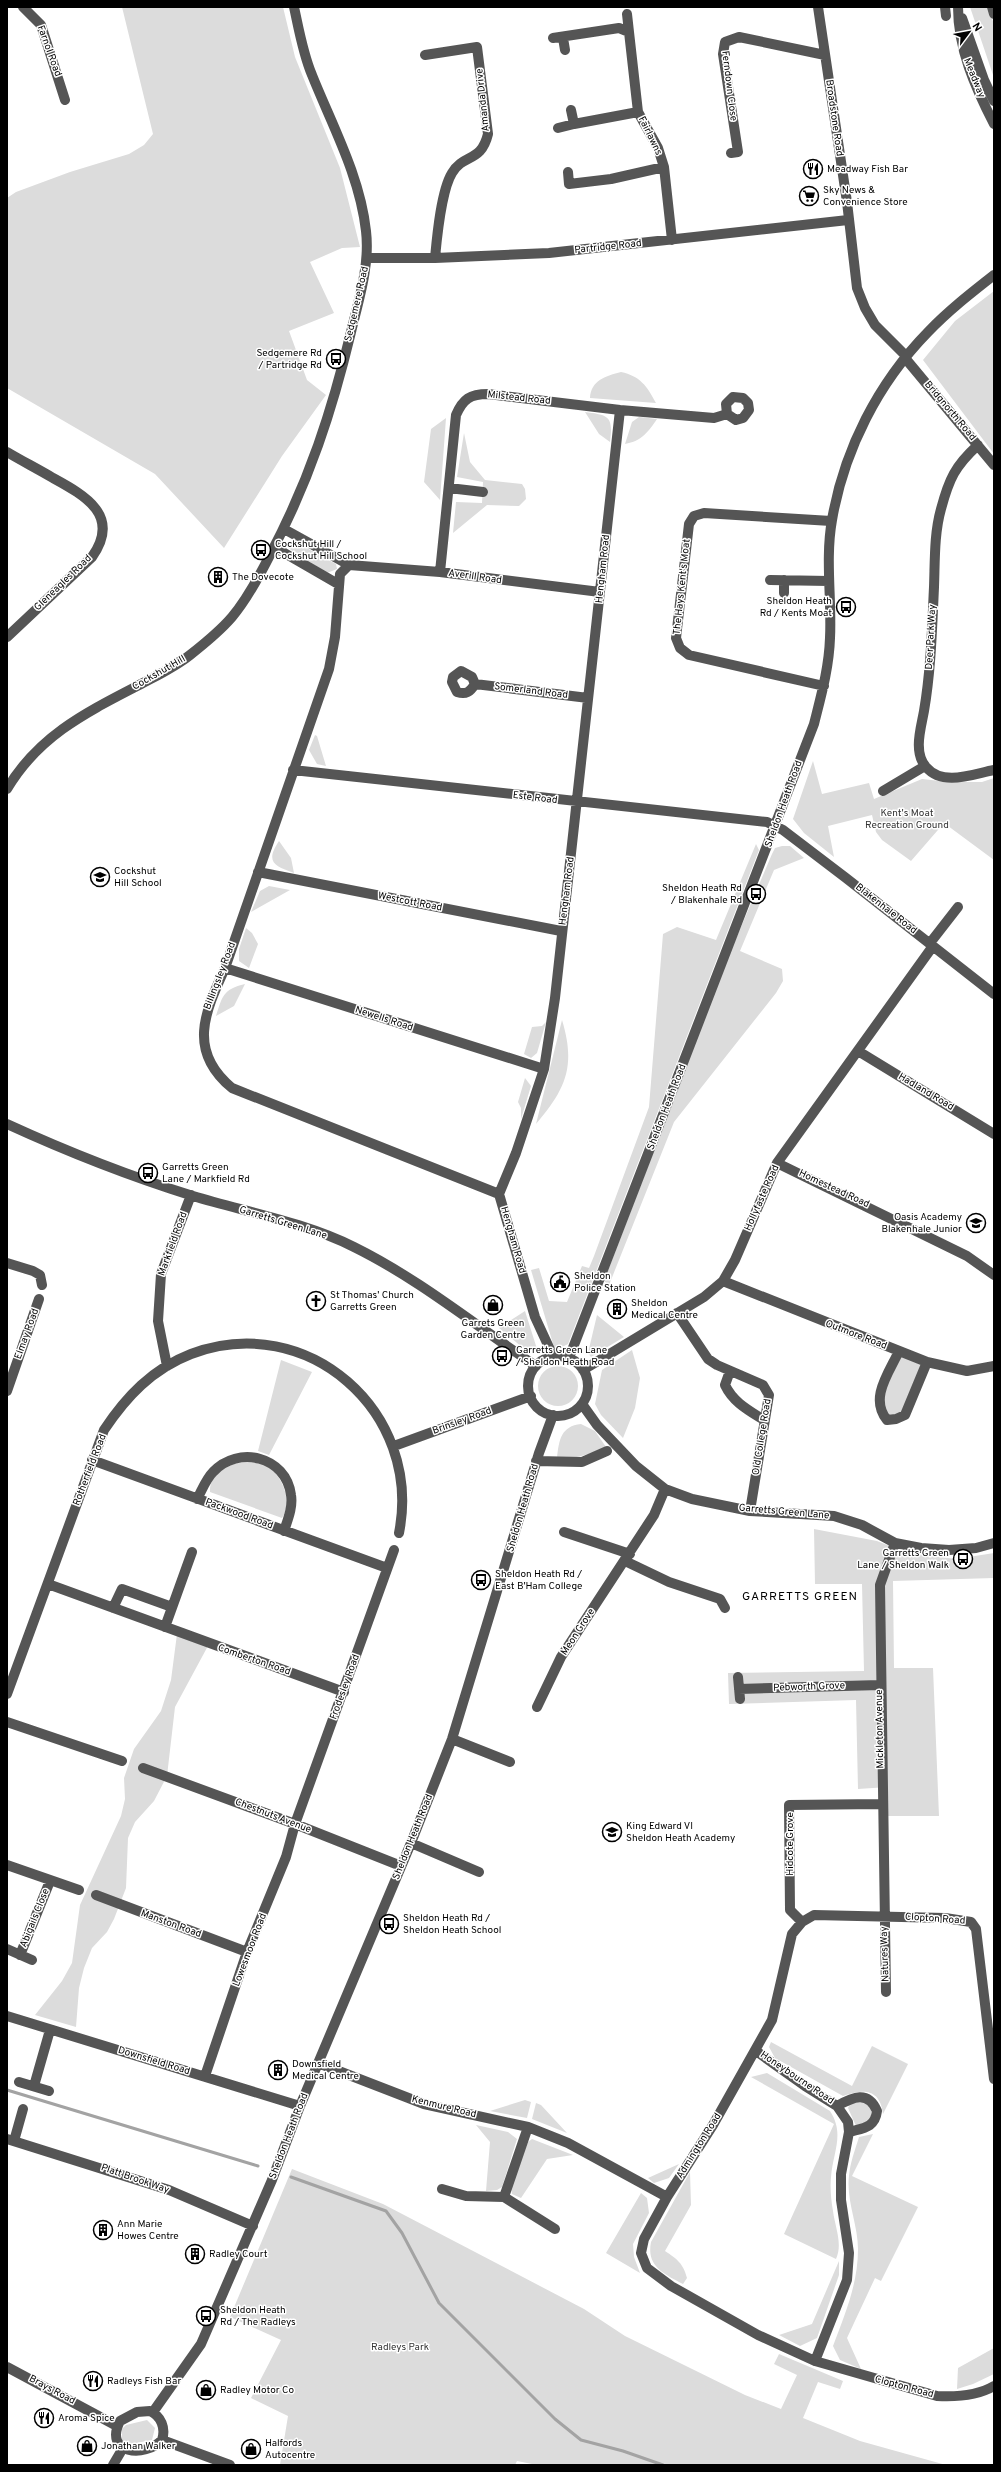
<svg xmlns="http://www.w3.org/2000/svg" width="1001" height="2472" font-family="Overpass,sans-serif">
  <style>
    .green { fill: #dcdcdc }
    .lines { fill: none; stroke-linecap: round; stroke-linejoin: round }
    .stream { stroke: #a3a3a3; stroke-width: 3 }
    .minor { stroke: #555; stroke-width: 10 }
    .labels { text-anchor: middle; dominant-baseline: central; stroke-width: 3; stroke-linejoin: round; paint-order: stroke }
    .street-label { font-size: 10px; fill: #000; stroke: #fff }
    .poi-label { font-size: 10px; fill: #000; stroke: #fff; text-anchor: start }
    .park-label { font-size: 10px; fill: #333; stroke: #fff }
    .quarter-label { font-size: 12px; letter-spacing: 1px; fill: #000; stroke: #fff }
  </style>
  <rect width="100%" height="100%" fill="#fff"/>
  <!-- green -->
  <path class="green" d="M122,7H283L295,57L340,168L360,247L342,248L310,262L334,313L289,331L307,380L326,395L282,456L224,548L155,474L7,388V198L16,192L70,172L129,154L144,145L153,134Z
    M970,7H988L994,24V78Z
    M994,291V454L923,360L955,321Z
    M621,372C640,376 647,386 656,403L590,398C591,380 606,376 621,372Z
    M585,412C610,415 613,417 610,442L599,434Z
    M639,417L657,419C648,432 642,441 625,444L632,422Z
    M446,418L440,500L424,482L431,429Z
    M464,433L470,462L485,480L522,484L525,489L526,499L519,506L487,505L453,533L456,502L482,503L483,482L457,477Z
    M294,541L336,564L337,569L327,573L291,550L289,548Z
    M315,735L317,736L326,766L317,764L309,750Z
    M813,761L822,794L869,783L874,799L922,779L949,782H982L994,778V860L944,823L911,861L882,840L876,832L872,815L828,826L834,857L804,833L793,819Z
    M279,841L291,858L294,873C274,866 265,862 279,841Z
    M756,844L759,850L568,1344L562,1347H554L531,1270L539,1268L549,1301L567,1302L582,1266L589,1268L594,1256L649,1107L663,934L677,927L716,940Z
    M782,846H790L804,858L774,870L740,951L782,969L783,981L776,993L674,1122L609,1285L604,1281L727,960L772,854L775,848Z
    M269,886L290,890L251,912L260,891Z
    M246,928L252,933L258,944L249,968L239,961V949Z
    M245,984L234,1006L216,1016C222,997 223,989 245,984Z
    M562,1020C576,1066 566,1089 536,1124Z
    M546,1022L537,1053L531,1058L524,1054L532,1027L542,1026Z
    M525,1078L531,1086L521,1119V1108L518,1102Z
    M525,1311L537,1349L528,1352L499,1328Z
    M597,1315L624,1337L591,1357L588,1353Z
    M632,1350L640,1378L635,1408L623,1438L601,1415L595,1404L602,1370Z
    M899,1351L927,1362L905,1415L887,1420L878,1397Z
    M281,1360L312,1372L269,1455L258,1451Z
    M538 1386a20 20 0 1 1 40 0a20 20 0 1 1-40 0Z
    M581,1424L595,1431L606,1447C589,1455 575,1459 557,1458C559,1440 561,1426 581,1424Z
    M247,1460C254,1462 264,1463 269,1467C283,1478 293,1502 282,1518L210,1492C209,1472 232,1464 247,1460Z
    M814,1529L877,1541L907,1553L956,1559L994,1553V1578L893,1581L894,1668H933L939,1816H888V1787L858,1789L856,1700L729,1704L728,1673L864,1671L862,1584H815Z
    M177,1634L209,1644L175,1707L167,1776L154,1801L135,1822L128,1838L126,1888L114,1919L107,1932L92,1948L84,1968L79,1988L76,2027L35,2015L62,1981L72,1963L80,1905L121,1816L125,1799L124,1778L134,1749L161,1711L171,1680Z
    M771,2042L852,2086L872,2046L908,2064L883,2114C880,2088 863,2089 843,2096L775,2058L769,2047Z
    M767,2073L830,2111C845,2134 833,2152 831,2177C830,2188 831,2200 833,2211C835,2227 843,2244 836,2259L784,2234L834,2124L751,2077Z
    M525,2100L531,2102L527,2118L490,2111Z
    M861,2101C872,2105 874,2113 869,2122L856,2126L848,2108L850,2104Z
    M536,2103L541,2105L567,2133L532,2119Z
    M476,2125L508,2132L517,2139L502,2187L497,2190L486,2191L490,2142Z
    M873,2134L852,2176L918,2207L881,2281L875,2278L847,2338L861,2369L840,2360L833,2346C845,2314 858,2284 858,2249C858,2225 846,2200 849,2176C850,2163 855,2150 859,2137Z
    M532,2139L573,2155L547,2159L521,2198L512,2194L511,2187L528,2142Z
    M679,2164L669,2178L654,2183L648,2178Z
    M292,2169L383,2204L584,2309L625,2336L745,2395L781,2409L797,2375L774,2364L779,2354L843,2381L840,2389L818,2382L803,2418L860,2441L946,2465H537L517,2461L515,2465H280L288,2416L251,2398L281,2340L230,2317Z
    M690,2172L691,2205L665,2251C677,2259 683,2263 687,2278L683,2284C665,2274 646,2267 651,2242Z
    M641,2193L647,2198L649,2213L633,2244L634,2257L640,2273L606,2253Z
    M839,2261V2275L817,2338L800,2346L779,2335L812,2324Z
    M994,2348V2374L973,2384L957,2389L958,2368Z
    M147,2420L155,2428L152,2440L126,2445L122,2440V2429L126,2425Z"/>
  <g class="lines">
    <!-- stream -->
    <path class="stream" d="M7,2090L258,2166
      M291,2177L386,2211L402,2233L439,2303L555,2419L581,2440L623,2451L663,2465"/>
    <!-- minor -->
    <path class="minor" d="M23,7L41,25L65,100
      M818,7L847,202L857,288L865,308L875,325L906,356
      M945,7L946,16
      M958,7C958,49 975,87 994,124
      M992,7L994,14
      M627,14L629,32
      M962,18L984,80L994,101
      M553,38L619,28L629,32L638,112L658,148L664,167L672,240
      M563,38L565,50
      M425,55L477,47L488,134C481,163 464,153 452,173C441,191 437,237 435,258
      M571,110L574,124L638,112
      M558,128L574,124
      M731,153L738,152L723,54L725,42L739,37L825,55
      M568,172L569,184L611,179L664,167
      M367,258H435L549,253L848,220
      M905,358L994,465
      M978,445C955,466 949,479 941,509C934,534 935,561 934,587C932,629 931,670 924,711C921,728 913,752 926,767C943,787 973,774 994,770
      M7,452C22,461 38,469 53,478C86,496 121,516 92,557L7,637
      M449,488L483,492
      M284,529L349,565
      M274,547L338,584
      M440,572L456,415C463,399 470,394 488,394L620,410L714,418L727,414L726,404L733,397L743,398L748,403L749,410L743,418L736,420L727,414
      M770,580L829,581
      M784,593V580
      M475,684C470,692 466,695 457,692L452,682L453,677L461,671L472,677L475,684L588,698
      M824,686L689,655L680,648L676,638L689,524L694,516L704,513L831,521
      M293,770L767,822L783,830L846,878L994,994
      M7,789C39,735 87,712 141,684C158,675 175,667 190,655C204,644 220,631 232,617C248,598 260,575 271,553C309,481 332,411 351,332C359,299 370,265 366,231C360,176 332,125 312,75C303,54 299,30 294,7
      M883,791L925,766
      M258,872L561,931
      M930,943L958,907
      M225,968L544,1069
      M858,1051L994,1134
      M7,1124C68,1152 129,1176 193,1196C246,1212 304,1222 354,1247C419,1279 476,1326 536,1366
      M777,1163L967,1256L994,1275
      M499,1194L232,1088C187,1051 205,1012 225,968L329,669L335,637L340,574L349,565L440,572L600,592
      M7,1263L33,1271L40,1275L42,1285
      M723,1281L927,1362L967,1371L994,1366
      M677,1313L708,1359L717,1365L763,1385L769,1395L750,1511
      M899,1351C889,1373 869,1398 887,1420L896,1419L905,1415L927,1362
      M553,1356L535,1317L499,1194L516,1153L544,1069L555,998L620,410
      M528 1386a30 30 0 1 1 60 0a30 30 0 1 1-60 0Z
      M569,1358L814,724C821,696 829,668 830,638C832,600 825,559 832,520C844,450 878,383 928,332C948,311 971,293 994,275
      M167,1366L158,1321L161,1274L191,1195
      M583,1370L704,1297L723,1281L735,1260L777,1163L933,946
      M730,1371L725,1385C733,1402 748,1410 764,1420
      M7,1391L39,1299
      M582,1404L597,1425L636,1466L665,1489L692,1499L750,1511L834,1516L862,1525L895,1543L921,1548L949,1550L976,1548L994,1543
      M394,1446L531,1396
      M92,1460L387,1568
      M536,1461L582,1462L607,1451
      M197,1499C202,1490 206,1479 213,1472C238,1445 286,1456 291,1495C293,1507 288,1519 284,1531
      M564,1532L630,1554
      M625,1561L669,1582L720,1599L725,1608
      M48,1584L344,1692
      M113,1608L122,1589L172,1607
      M165,1627L192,1552
      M738,1677L740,1699
      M739,1689L880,1685
      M7,1694L104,1430C126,1397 152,1369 191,1354C307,1310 423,1412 399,1533
      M537,1707L561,1657L654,1515L665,1489
      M7,1722L122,1761
      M452,1739L510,1762
      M143,1768L295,1824L401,1866
      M411,1843L479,1872
      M7,1865L79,1890
      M96,1895L247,1952
      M802,1922L790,1910L789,1805L881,1804
      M7,1949L32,1960
      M20,1955L50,1881
      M886,1992L880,1585L895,1543
      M7,2016L300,2106
      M756,2051L805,2086L837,2106L848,2122L849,2132L841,2174V2200L849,2253L847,2280L815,2361
      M318,2063L424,2104L528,2127L568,2143L667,2197
      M205,2076L247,1952L286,1857L295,1824L394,1550
      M994,2079L976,1929L971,1922L945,1918L814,1915L802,1922L792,1934L772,2020L713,2125L667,2197L644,2239L641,2253L647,2268L671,2286L758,2335L815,2361L937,2396C956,2397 977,2396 994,2386
      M19,2082L49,2091
      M34,2086L50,2030
      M837,2106C853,2097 868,2090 877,2111C875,2128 863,2128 849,2132
      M7,2139L169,2190L253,2226
      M14,2141L23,2109
      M442,2189L466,2196L504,2197L555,2229
      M504,2197L528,2127
      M7,2367L117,2426
      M150,2411C161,2416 166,2428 162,2440C145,2458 103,2454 120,2421L137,2412Z
      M153,2412L201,2344L272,2180L300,2106L411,1843L452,1739L539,1453L553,1415
      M162,2440L230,2465
      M113,2465L123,2448"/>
  </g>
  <!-- icons -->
  <defs>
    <g id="restaurant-ring" transform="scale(1)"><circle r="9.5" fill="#fff" stroke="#000" stroke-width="1.5"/><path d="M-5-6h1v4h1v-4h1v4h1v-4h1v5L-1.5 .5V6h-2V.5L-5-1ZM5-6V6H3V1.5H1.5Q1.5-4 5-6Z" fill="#000"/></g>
    <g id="supermarket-ring" transform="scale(1)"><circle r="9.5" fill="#fff" stroke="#000" stroke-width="1.5"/><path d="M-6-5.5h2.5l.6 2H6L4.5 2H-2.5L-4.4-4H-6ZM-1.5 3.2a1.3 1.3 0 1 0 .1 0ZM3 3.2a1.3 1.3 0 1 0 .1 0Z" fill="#000"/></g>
    <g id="bus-ring" transform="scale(1)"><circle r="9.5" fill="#fff" stroke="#000" stroke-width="1.5"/><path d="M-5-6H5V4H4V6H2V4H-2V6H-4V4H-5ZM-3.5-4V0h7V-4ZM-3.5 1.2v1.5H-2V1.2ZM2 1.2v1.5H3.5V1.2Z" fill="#000"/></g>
    <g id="building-ring" transform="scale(1)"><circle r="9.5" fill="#fff" stroke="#000" stroke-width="1.5"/><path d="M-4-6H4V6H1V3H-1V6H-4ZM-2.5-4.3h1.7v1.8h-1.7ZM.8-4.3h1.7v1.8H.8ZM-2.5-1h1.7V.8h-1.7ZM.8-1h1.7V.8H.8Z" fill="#000"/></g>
    <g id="school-ring" transform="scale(1)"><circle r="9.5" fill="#fff" stroke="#000" stroke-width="1.5"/><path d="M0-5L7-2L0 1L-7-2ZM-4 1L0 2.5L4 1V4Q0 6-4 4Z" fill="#000"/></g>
    <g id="civic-ring" transform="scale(1)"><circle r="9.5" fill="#fff" stroke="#000" stroke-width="1.5"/><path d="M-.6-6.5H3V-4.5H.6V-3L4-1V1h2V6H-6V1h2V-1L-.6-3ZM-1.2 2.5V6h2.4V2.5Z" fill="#000"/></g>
    <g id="church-ring" transform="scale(1)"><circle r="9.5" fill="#fff" stroke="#000" stroke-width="1.5"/><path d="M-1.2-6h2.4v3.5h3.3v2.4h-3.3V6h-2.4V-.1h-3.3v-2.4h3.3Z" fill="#000"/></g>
    <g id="shop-ring" transform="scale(1)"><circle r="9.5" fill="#fff" stroke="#000" stroke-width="1.5"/><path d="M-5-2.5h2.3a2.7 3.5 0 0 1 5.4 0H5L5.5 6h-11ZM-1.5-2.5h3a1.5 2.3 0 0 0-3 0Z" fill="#000"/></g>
  </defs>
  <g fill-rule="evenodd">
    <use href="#restaurant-ring" x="813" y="169"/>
    <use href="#supermarket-ring" x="809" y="196"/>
    <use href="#bus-ring" x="336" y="359"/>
    <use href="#bus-ring" x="261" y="550"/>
    <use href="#building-ring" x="218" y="577"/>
    <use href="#bus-ring" x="846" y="607"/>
    <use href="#school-ring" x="100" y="877"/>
    <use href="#bus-ring" x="756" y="894"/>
    <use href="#bus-ring" x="148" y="1173"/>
    <use href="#school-ring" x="976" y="1223"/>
    <use href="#civic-ring" x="560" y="1282"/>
    <use href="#church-ring" x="316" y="1301"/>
    <use href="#shop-ring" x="493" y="1305"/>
    <use href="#building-ring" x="617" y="1309"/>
    <use href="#bus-ring" x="502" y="1356"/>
    <use href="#bus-ring" x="963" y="1559"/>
    <use href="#bus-ring" x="481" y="1580"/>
    <use href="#school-ring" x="612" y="1832"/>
    <use href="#bus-ring" x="389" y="1924"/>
    <use href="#building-ring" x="278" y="2070"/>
    <use href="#building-ring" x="103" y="2230"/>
    <use href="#building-ring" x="195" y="2254"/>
    <use href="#bus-ring" x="206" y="2316"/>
    <use href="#restaurant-ring" x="93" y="2381"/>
    <use href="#shop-ring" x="206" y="2390"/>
    <use href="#restaurant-ring" x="44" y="2418"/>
    <use href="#shop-ring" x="87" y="2446"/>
    <use href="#shop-ring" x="251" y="2449"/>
  </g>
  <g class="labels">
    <!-- street labels -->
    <g class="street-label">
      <text transform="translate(49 51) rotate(70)">Farnol Road</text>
      <text transform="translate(974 78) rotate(68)">Meadway</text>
      <text transform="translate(729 86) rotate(83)">Ferndown Close</text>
      <text transform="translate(483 100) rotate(-96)">Amanda Drive</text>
      <text transform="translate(834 118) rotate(82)">Broadstone Road</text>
      <text transform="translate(650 136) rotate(64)">Fairlawns</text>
      <text transform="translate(608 247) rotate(-6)">Partridge Road</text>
      <text transform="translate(357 304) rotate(-77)">Sedgemere Road</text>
      <text transform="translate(519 398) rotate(6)">Milstead Road</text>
      <text transform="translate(950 411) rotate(50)">Bridgnorth Road</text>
      <text transform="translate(603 569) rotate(-84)">Hengham Road</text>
      <text transform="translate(475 577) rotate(8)">Averill Road</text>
      <text transform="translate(63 583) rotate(-44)">Gleneagles Road</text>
      <text transform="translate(682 587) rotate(-84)">The Hays Kent's Moat</text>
      <text transform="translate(931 637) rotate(-87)">Deer Park Way</text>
      <text transform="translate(159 673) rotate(-30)">Cockshut Hill</text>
      <text transform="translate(531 691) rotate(7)">Somerland Road</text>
      <text transform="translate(535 798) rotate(7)">Este Road</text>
      <text transform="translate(784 804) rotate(-70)">Sheldon Heath Road</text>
      <text transform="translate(567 891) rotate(-83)">Hengham Road</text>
      <text transform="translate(410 902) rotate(11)">Westcott Road</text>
      <text transform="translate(886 909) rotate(38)">Blakenhale Road</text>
      <text transform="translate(220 976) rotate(-69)">Billingsley Road</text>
      <text transform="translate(384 1019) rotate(18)">Newells Road</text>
      <text transform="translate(926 1092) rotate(31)">Hadland Road</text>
      <text transform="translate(667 1107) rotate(-69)">Sheldon Heath Road</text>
      <text transform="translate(834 1189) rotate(25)">Homestead Road</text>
      <text transform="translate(762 1198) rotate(-66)">Hollyfaste Road</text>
      <text transform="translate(283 1223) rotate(17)">Garretts Green Lane</text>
      <text transform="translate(513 1240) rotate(74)">Hengham Road</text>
      <text transform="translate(173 1244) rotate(-70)">Markfield Road</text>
      <text transform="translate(27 1334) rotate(-70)">Elmay Road</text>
      <text transform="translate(856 1335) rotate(21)">Outmore Road</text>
      <text transform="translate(462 1421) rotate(-20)">Brinsley Road</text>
      <text transform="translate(762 1437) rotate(-81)">Old College Road</text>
      <text transform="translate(90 1470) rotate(-69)">Rotherfield Road</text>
      <text transform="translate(523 1508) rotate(-74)">Sheldon Heath Road</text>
      <text transform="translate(784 1512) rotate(5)">Garretts Green Lane</text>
      <text transform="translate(239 1514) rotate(20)">Packwood Road</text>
      <text transform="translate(578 1632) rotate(-57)">Meon Grove</text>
      <text transform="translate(254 1660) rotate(19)">Comberton Road</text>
      <text transform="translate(345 1687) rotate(-70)">Frodesley Road</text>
      <text transform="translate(809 1687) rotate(-2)">Pebworth Grove</text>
      <text transform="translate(880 1729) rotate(-91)">Mickleton Avenue</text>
      <text transform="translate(273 1816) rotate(21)">Chestnuts Avenue</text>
      <text transform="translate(413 1837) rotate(-68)">Sheldon Heath Road</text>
      <text transform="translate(790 1844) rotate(-90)">Hidcote Grove</text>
      <text transform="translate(35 1918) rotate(-68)">Abigails Close</text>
      <text transform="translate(935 1919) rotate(4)">Clopton Road</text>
      <text transform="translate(171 1924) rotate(20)">Manston Road</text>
      <text transform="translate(250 1950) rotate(-69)">Lowesmoor Road</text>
      <text transform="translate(885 1954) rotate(-92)">Natures Way</text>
      <text transform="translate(154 2061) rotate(17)">Downsfield Road</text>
      <text transform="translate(797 2078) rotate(34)">Honeybourne Road</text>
      <text transform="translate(444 2107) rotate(14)">Kenmure Road</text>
      <text transform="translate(289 2136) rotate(-69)">Sheldon Heath Road</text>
      <text transform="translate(699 2146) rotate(-58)">Admington Road</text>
      <text transform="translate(135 2179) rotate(19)">Platt Brook Way</text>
      <text transform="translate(904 2387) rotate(15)">Clopton Road</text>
      <text transform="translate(52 2390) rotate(28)">Brays Road</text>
    </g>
    <!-- poi labels -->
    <g class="poi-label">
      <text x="827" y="169">Meadway Fish Bar</text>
      <text x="823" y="190">Sky News &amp;<tspan x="823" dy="12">Convenience Store</tspan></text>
      <text x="322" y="353" text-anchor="end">Sedgemere Rd<tspan x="322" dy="12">/ Partridge Rd</tspan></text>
      <text x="275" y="544">Cockshut Hill /<tspan x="275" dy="12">Cockshut Hill School</tspan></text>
      <text x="232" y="577">The Dovecote</text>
      <text x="832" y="601" text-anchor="end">Sheldon Heath<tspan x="832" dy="12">Rd / Kents Moat</tspan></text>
      <text x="114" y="871">Cockshut<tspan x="114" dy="12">Hill School</tspan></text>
      <text x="742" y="888" text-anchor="end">Sheldon Heath Rd<tspan x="742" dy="12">/ Blakenhale Rd</tspan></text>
      <text x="162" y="1167">Garretts Green<tspan x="162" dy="12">Lane / Markfield Rd</tspan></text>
      <text x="962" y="1217" text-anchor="end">Oasis Academy<tspan x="962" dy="12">Blakenhale Junior</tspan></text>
      <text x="574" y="1276">Sheldon<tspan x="574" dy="12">Police Station</tspan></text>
      <text x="330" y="1295">St Thomas' Church<tspan x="330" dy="12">Garretts Green</tspan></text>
      <text x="631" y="1303">Sheldon<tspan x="631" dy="12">Medical Centre</tspan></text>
      <text x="493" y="1323" text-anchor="middle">Garrets Green<tspan x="493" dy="12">Garden Centre</tspan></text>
      <text x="516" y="1350">Garretts Green Lane<tspan x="516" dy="12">/ Sheldon Heath Road</tspan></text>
      <text x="949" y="1553" text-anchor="end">Garretts Green<tspan x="949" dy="12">Lane / Sheldon Walk</tspan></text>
      <text x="495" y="1574">Sheldon Heath Rd /<tspan x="495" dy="12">East B'Ham College</tspan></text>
      <text x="626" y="1826">King Edward VI<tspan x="626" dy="12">Sheldon Heath Academy</tspan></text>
      <text x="403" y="1918">Sheldon Heath Rd /<tspan x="403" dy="12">Sheldon Heath School</tspan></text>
      <text x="292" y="2064">Downsfield<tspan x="292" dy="12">Medical Centre</tspan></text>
      <text x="117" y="2224">Ann Marie<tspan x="117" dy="12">Howes Centre</tspan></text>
      <text x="209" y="2254">Radley Court</text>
      <text x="220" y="2310">Sheldon Heath<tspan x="220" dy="12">Rd / The Radleys</tspan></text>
      <text x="107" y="2381">Radleys Fish Bar</text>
      <text x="220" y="2390">Radley Motor Co</text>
      <text x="58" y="2418">Aroma Spice</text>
      <text x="265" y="2443">Halfords<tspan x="265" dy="12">Autocentre</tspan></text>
      <text x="101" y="2446">Jonathan Walker</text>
    </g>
    <!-- park labels -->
    <g class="park-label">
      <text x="907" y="813">Kent's Moat<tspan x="907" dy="12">Recreation Ground</tspan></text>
      <text x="400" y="2347">Radleys Park</text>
    </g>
    <!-- quarter labels -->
    <g class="quarter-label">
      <text x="800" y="1597">GARRETTS GREEN</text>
    </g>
  </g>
  <!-- border -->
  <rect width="1001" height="2472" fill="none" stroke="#000000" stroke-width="16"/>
  <!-- north arrow -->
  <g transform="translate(969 32) rotate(58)" stroke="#ffffff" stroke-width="3" paint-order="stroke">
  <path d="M0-3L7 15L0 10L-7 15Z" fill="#000000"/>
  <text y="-6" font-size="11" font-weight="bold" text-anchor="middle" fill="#000000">N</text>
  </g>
</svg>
